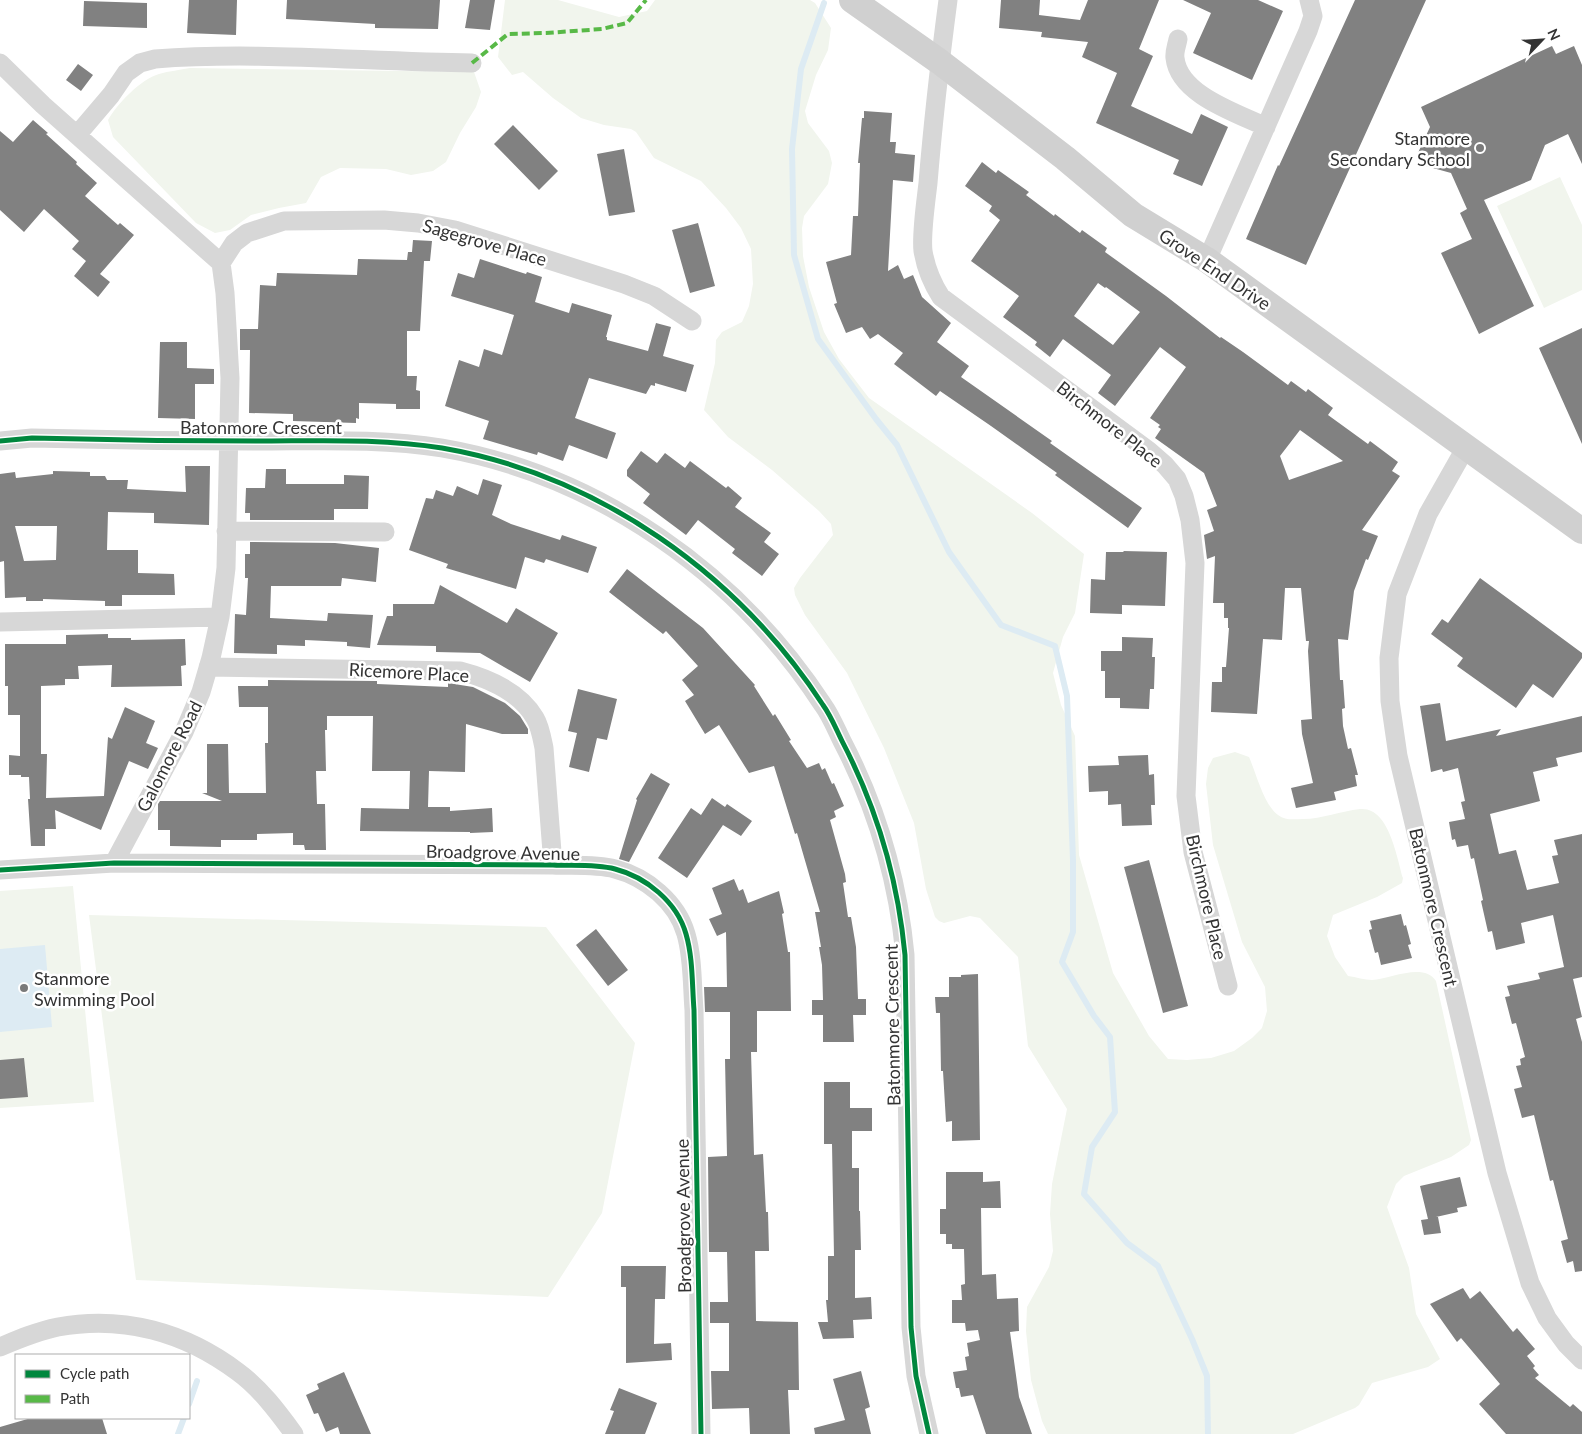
<svg xmlns="http://www.w3.org/2000/svg" width="1582" height="1434" font-family="Lato,sans-serif">
  <style>
    .green { fill: #f1f5ed }
    .water { fill: #ddebf3 }
    .lines { fill: none; stroke-linecap: round; stroke-linejoin: round }
    .stream { stroke: #ddebf3; stroke-width: 6 }
    .building { fill: #818181; fill-rule: evenodd }
    .street { stroke: #d7d7d7; stroke-width: 19 }
    .secondary { stroke: #d0d0d0; stroke-width: 26 }
    .quiet { stroke: #58b947; stroke-width: 4; stroke-dasharray: 8 4; stroke-linecap: butt }
    .cycleway-casing { stroke: #fff; stroke-width: 8 }
    .cycleway { stroke: #00873e; stroke-width: 5 }
    .poi-dot { fill: #7a7a7a; stroke: #fff; stroke-width: 2 }
    .labels { text-anchor: middle; dominant-baseline: central; stroke-width: 5; stroke-linejoin: round; paint-order: stroke }
    .poi-label { font-size: 18px; fill: #333; stroke: #fff; text-anchor: end }
    .street-label { font-size: 18px; fill: #333; stroke: #fff }
  </style>
  <rect width="100%" height="100%" fill="#fff"/>
  <!-- green -->
  <path class="green" d="M505,0H558L619,17L647,11L655,0H810L815,3L831,28L828,50L816,75L805,111L808,123L829,151L832,163L828,184L804,216L802,228L803,256L809,287L824,332L839,359L869,398L1032,513L1084,554L1075,613L1063,637L1053,673L1061,705L1075,736L1079,855L1113,973L1149,1036L1168,1059L1187,1060L1211,1058L1234,1051L1252,1038L1262,1028L1267,1011L1265,987L1242,942L1213,845L1206,784L1208,768L1213,758L1235,752L1249,757C1256,773 1264,805 1278,815C1286,821 1294,819 1303,819C1322,819 1341,811 1360,809C1389,806 1397,858 1403,878L1402,883L1377,897L1333,915L1327,936L1335,957L1348,976C1356,977 1365,980 1372,980C1390,979 1424,962 1436,981L1471,1140L1469,1145L1451,1157L1404,1176L1396,1184L1387,1207L1409,1268L1416,1314L1440,1359L1428,1367L1372,1383L1359,1405L1355,1408L1293,1434H1048L1042,1421L1031,1380L1026,1331L1027,1307L1049,1267L1053,1251L1050,1214L1052,1184L1067,1109L1028,1046L1018,957L980,918L970,916L944,923L939,921L935,917L926,889L914,823L884,748L847,673L805,615L795,595L794,588L800,578L833,535L831,524L819,511L772,470L728,437L704,410L715,363L716,340L722,332L742,322L749,306L753,284L751,249L741,228L726,208L701,181L654,158L636,132L631,129L604,125L581,118L553,98L523,72L512,75L498,57Z
    M190,68L474,72L481,92L476,107L460,133L446,162L433,171L411,175L386,169L340,168L321,177L306,203L279,208L251,215L230,230L215,233L196,223L113,137L108,120C117,104 141,79 159,74C169,71 180,70 190,68Z
    M1560,177L1582,225V290L1544,308L1497,206Z
    M73,886L94,1102L0,1108V891Z
    M89,915L546,927L635,1043L602,1213L548,1297L136,1280Z"/>
  <!-- water -->
  <path class="water" d="M45,945L52,1027L0,1032V949Z"/>
  <g class="lines">
    <!-- stream -->
    <path class="stream" d="M824,3L801,69L792,149L794,255L818,339L876,419L897,445L949,552L1001,625L1055,646L1067,696L1073,860V932L1062,962L1094,1016L1110,1037L1115,1112L1092,1147L1084,1194L1127,1243L1158,1266L1192,1339L1207,1376L1208,1434
      M189,1404L197,1381
      M178,1434L184,1418"/>
  </g>
  <!-- building -->
  <path class="building" d="M189,0H237L236,35L187,33Z
    M287,0H440L438,29L375,28V24L286,19Z
    M470,0H495L490,30L465,28Z
    M1001,0H1040L1039,15L1080,20L1088,0H1159L1139,49L1153,56L1131,106L1192,134L1201,114L1228,127L1202,186L1173,174L1179,160L1096,123L1117,73L1082,57L1088,42L1041,37L1042,32L999,28Z
    M1183,0H1258L1283,11L1252,80L1193,53L1211,13Z
    M1355,0H1426L1306,265L1246,239L1278,165L1279,166Z
    M84,1L147,3V28L83,26Z
    M1552,46L1556,54L1574,46L1582,65V164L1568,134L1545,145L1531,180L1484,200L1534,306L1479,334L1441,253L1472,239L1460,213L1467,209L1451,173L1422,165L1417,155L1430,127L1421,107Z
    M78,64L93,75L81,91L66,80Z
    M864,111L892,113L890,142H896L895,153L915,155L913,182L893,180L888,271L898,265L904,279L913,275L922,297L951,323L937,342L969,366L961,377L1052,441L1050,443L1142,508L1128,528L1055,475L1057,473L991,426L940,391L936,396L894,364L903,353L878,334L870,339L862,327L846,333L834,304L837,303L826,262L851,255L853,216H858L860,163H858L862,118H864Z
    M33,120L48,133L46,134L77,162L76,164L97,183L85,196L118,225L120,223L134,235L100,274L110,282L98,297L74,276L86,261L72,249L79,241L44,209L24,232L0,210V131L13,142Z
    M513,125L558,171L539,190L494,144Z
    M624,149L635,212L609,216L597,154Z
    M982,162L996,173L998,170L1029,192L1026,195L1054,216L1055,214L1080,233L1082,230L1107,248L1105,252L1166,296L1220,338L1221,337L1243,352L1288,385L1291,381L1306,392L1308,389L1333,408L1328,415L1368,444L1370,441L1398,462L1392,471L1400,476L1362,530L1378,536L1368,560L1366,559L1354,591L1348,640L1338,639L1340,680H1343L1345,708L1342,709L1343,726L1348,749L1351,748L1358,775H1355L1357,786L1334,792L1336,800L1296,808L1291,788L1313,783L1302,734L1301,720L1312,719L1308,651L1309,641H1306L1301,588H1285L1282,640L1263,639L1257,714L1211,712L1212,682H1222V667H1226L1229,628H1228V618H1224V603H1213L1215,556L1207,559L1204,535L1214,531L1207,510L1217,506L1204,473L1155,438L1161,429L1158,427L1160,425L1150,418L1186,367L1160,347L1115,406L1098,393L1111,375L1063,339L1050,357L1035,345L1037,342L1003,317L1019,296L971,261L1000,220L989,211L992,206L965,186ZM1098,283L1105,288L1106,287L1140,312L1113,345L1074,316ZM1300,430L1343,461L1289,480L1280,456Z
    M698,223L715,286L690,293L672,230Z
    M413,240L432,241L430,261H424L420,331H407V376H417L416,390L420,391V409H396V404L359,403V419L356,418V423L293,421V414L249,413L250,350H240V329H258L260,285L276,286L277,273L357,275L358,259L407,260L408,252H412Z
    M480,259L526,274L527,272L542,277L535,302L569,313L572,303L612,315L606,337H607V340L648,351L656,323L671,327L663,356L694,365L686,392L655,383V386L651,385L646,394L589,378L575,418L616,433L607,459L569,445L563,461L538,452L537,455L483,439L489,421L445,406L459,360L479,367L484,349L502,355L514,315L451,296L458,273L474,278Z
    M1582,328V444L1539,348Z
    M160,342H187V368L214,369V384H195V419L158,418Z
    M641,451L657,463L665,453L685,468L690,461L726,488L728,486L742,498L735,507L771,533L764,542L779,554L762,576L732,553L735,549L698,520L686,535L643,503L650,494L627,476V470Z
    M185,466H210L209,525L154,523V513L108,512L107,550H138V573L174,574L175,595H122V606H105V601L43,599V601H26V597L5,598L4,561L0,562V474L15,472L16,478L53,474V471L90,472V476H105L107,480H128L127,489L186,492ZM15,526H57L56,560L24,561Z
    M266,469H286V484H344V475L369,476L368,509H334V520H250V513H245L246,488H265Z
    M483,479L502,485L492,515L511,524L560,540L562,535L597,547L588,573L546,559L544,563L525,557L516,589L446,568L448,564L409,550L426,498L433,499L436,490L453,496L457,486L478,495Z
    M250,542L335,543L379,548L376,582L342,578L341,586H271L270,618L327,621L328,613L373,615L370,648L347,646V642L305,640V646L277,645V654L234,653L235,614L246,615L248,578H245V554H250Z
    M1123,551L1167,552L1165,606L1122,605V614L1090,613L1091,579L1105,580L1106,552H1124Z
    M627,569L703,628L755,685L754,686L773,716L775,714L791,740L789,741L807,768L819,763L822,770L825,768L832,784L834,783L844,806L834,811L836,817L830,820L845,874L846,882L843,883L848,917H851L856,947L858,999H866V1015H853L854,1042H823V1015H812V1000H823L822,965L819,947H821L815,912H820L797,833L795,834L774,766L749,773L719,725L705,734L685,701L694,695L682,680L698,666L666,631L663,634L609,592Z
    M1480,578L1582,653V658L1553,698L1533,684L1516,708L1457,666L1463,658L1431,634L1442,619L1448,623Z
    M440,585L507,623L516,608L558,633L530,682L480,653L436,652V646L377,645L387,616H393V604H434Z
    M108,634V638H131V640L185,639L186,665L181,666L182,686L111,687L112,665L78,666L79,679H65V685L41,686V754H47L46,798L104,796L108,737L112,739L125,707L155,721L146,743L158,748L148,769L129,761L101,830L55,810L56,829H45V846H31L28,799H30L29,777H21V775H9V755L20,756V715H8V686H5V644H66V635Z
    M1122,637L1153,638L1152,657H1155L1154,689H1150L1149,709L1120,708V698H1105V671H1101V651H1122Z
    M268,680L377,681V684L448,687V683L473,687L505,703L520,716L528,729V734H502L466,724L465,772L429,771L428,807H450V811L492,808L493,832L470,833V832L360,831L361,808L409,809L410,771H372L373,716H327V730H325L326,771H316L317,804H325L326,850H305L304,845H293V833L257,834V840H221V847L170,846V830H158V804L160,801H222L202,793H207V744H228L229,793H266L265,743H268V707H239L238,686H268Z
    M578,689L617,699L607,740L597,738L589,772L569,767L577,733L568,731Z
    M1440,703L1446,741L1501,729L1496,736L1582,716V752L1556,758L1558,766L1533,772L1540,801L1490,814L1499,854L1516,850L1527,890L1559,883L1552,856L1558,855L1554,840L1582,834V977L1573,979L1582,1017L1576,1019L1582,1042V1271L1575,1272L1573,1261L1567,1263L1561,1241L1568,1239L1553,1180L1550,1181L1534,1115L1522,1118L1514,1089L1522,1087L1516,1066L1521,1065L1520,1059L1525,1057L1516,1023L1512,1024L1505,997L1510,996L1507,986L1540,979L1538,973L1564,967L1553,915L1521,923L1525,943L1496,950L1492,931L1488,932L1481,901L1483,900L1474,858L1471,859L1468,845L1457,847L1455,839L1452,840L1449,822L1465,819L1461,802L1465,801L1458,768L1443,772L1442,769L1431,772L1420,706Z
    M1148,755L1149,775L1154,774L1155,805H1151L1152,825L1122,826L1121,804L1108,805V791L1089,792L1088,766L1119,765L1118,756Z
    M651,773L670,784L629,862L619,859L637,800L636,799Z
    M712,798L725,807L727,804L752,821L741,836L723,825L687,878L658,858L691,808L701,815Z
    M1149,860L1188,1006L1163,1013L1124,867Z
    M734,879L739,891L743,889L748,903L779,891L784,913L782,914L788,952H790L791,1011H757V1052H751L754,1155L763,1154L766,1212H768L769,1251H755L756,1321L798,1322L799,1390H788L790,1434H750L749,1408L712,1409L711,1371H729V1323H710V1302H728L727,1252H709L708,1157L727,1156L725,1059H730V1012H705L704,987H727L726,932L717,936L709,919L722,914L712,888Z
    M1401,914L1404,926L1406,925L1411,944L1408,945L1412,958L1381,965L1378,952L1375,953L1369,930L1372,929L1370,921Z
    M596,929L628,970L608,986L576,945Z
    M978,974L980,1140L952,1141V1121L946,1122L943,1071H941L940,1013H936L935,997H949V977H961V975Z
    M24,1058L28,1097L0,1099V1060Z
    M824,1082H850V1108H872V1131H852V1168H859V1211H860L861,1250H855V1298L871,1297L872,1319L853,1320L854,1338L823,1339L818,1322H828L826,1300H828V1256H834L832,1144H824Z
    M946,1172H983V1182L1000,1181L1001,1208H981L982,1275L996,1274L997,1299L1018,1298L1019,1331L1010,1332L1019,1397L1032,1434H986L973,1395L961,1397L959,1388H956L953,1372L967,1370L965,1357L969,1356L967,1343L980,1340L978,1330L966,1331L965,1323H952V1300H962L961,1285L965,1284L964,1249H952V1244H946V1234H940V1209H946Z
    M1460,1177L1467,1206L1457,1208L1458,1212L1436,1217H1438L1441,1233L1424,1235L1421,1220L1428,1219L1420,1186Z
    M621,1266H666L665,1299H655L654,1344L671,1343L672,1360L626,1363V1287H621Z
    M1463,1288L1470,1299L1480,1291L1513,1332L1517,1328L1535,1349L1527,1356L1535,1366L1533,1368L1539,1375L1535,1378L1570,1407L1573,1404L1582,1412V1434H1506L1479,1404L1500,1384L1461,1338L1457,1342L1430,1304Z
    M861,1371L870,1407L865,1409L871,1434H815L814,1428L845,1420L833,1379Z
    M344,1372L371,1434H340L338,1427L326,1432L318,1413L314,1414L306,1395L319,1389L317,1384Z
    M619,1388L657,1403L645,1434H605L614,1411L610,1410Z
    M31,1418H102L107,1434H0V1427Z"/>
  <g class="lines">
    <!-- street -->
    <path class="street" d="M948,0C940,61 933,122 928,183C926,201 921,234 923,251C926,269 932,283 941,297L1149,451L1165,465L1177,479L1184,496L1190,520L1195,563L1186,796L1193,852L1228,986
      M1178,39C1177,45 1174,52 1175,58C1179,95 1237,113 1266,127
      M0,63L43,105L221,263
      M77,135L111,95L126,73L140,63L155,59C261,51 366,62 472,63
      M1207,260L1308,31L1313,16L1309,0
      M0,441L32,438C107,440 182,441 257,441C318,441 381,438 442,448C598,475 737,573 823,705C831,716 836,729 842,741C877,808 898,881 905,955L911,1327L916,1376L929,1434
      M1466,447L1428,514L1397,594L1389,658L1390,701L1398,756L1497,1173L1530,1283L1547,1318L1566,1344L1582,1360
      M226,531L385,532
      M0,622L220,617
      M208,667L460,671C487,678 520,692 535,718C540,726 542,738 544,748L553,865
      M114,863L184,732L201,692L211,658L220,617L226,568L230,378L225,293L221,263L234,243L247,233L284,221L384,220L418,223L455,230L624,284L654,296L692,321
      M0,870L114,863L553,865C573,866 595,864 615,869C646,877 677,902 686,934C693,958 692,985 694,1010L701,1434
      M0,1347C19,1339 38,1331 58,1327C123,1315 185,1332 238,1372C260,1388 278,1412 294,1434"/>
    <!-- secondary -->
    <path class="secondary" d="M852,0L940,62L1065,158L1133,215L1207,260L1582,531"/>
    <!-- quiet -->
    <path class="quiet" d="M472,63L508,34L546,33L602,29L627,23L646,0"/>
    <!-- cycleway casing -->
    <g class="cycleway-casing">
      <path id="cycleway" d="M0,441L32,438C107,440 182,441 257,441C318,441 381,438 442,448C598,475 737,573 823,705C831,716 836,729 842,741C877,808 898,881 905,955L911,1327L916,1376L929,1434
        M0,870L114,863L553,865C573,866 595,864 615,869C646,877 677,902 686,934C693,958 692,985 694,1010L701,1434"/>
    </g>
    <!-- cycleway -->
    <use href="#cycleway" class="cycleway"/>
  </g>
  <!-- markers -->
  <g class="poi-dot">
    <circle cx="1480" cy="148" r="5"/>
    <circle cx="24" cy="988" r="5"/>
  </g>
  <g class="labels">
    <!-- poi labels -->
    <g class="poi-label">
      <text x="1470" y="138">Stanmore<tspan x="1470" dy="21">Secondary School</tspan></text>
      <text x="34" y="978" text-anchor="start">Stanmore<tspan x="34" dy="21">Swimming Pool</tspan></text>
    </g>
    <!-- street labels -->
    <g class="street-label">
      <text transform="translate(485 242) rotate(16)">Sagegrove Place</text>
      <text transform="translate(1215 269) rotate(34)">Grove End Drive</text>
      <text transform="translate(1110 424) rotate(38)">Birchmore Place</text>
      <text x="261" y="427">Batonmore Crescent</text>
      <text transform="translate(409 672) rotate(3)">Ricemore Place</text>
      <text transform="translate(169 756) rotate(-63)">Galomore Road</text>
      <text transform="translate(503 852) rotate(1)">Broadgrove Avenue</text>
      <text transform="translate(1207 897) rotate(77)">Birchmore Place</text>
      <text transform="translate(1434 907) rotate(77)">Batonmore Crescent</text>
      <text transform="translate(892 1025) rotate(-91)">Batonmore Crescent</text>
      <text transform="translate(683 1216) rotate(-91)">Broadgrove Avenue</text>
    </g>
  </g>
  <!-- legend -->
  <rect x="15" y="1354" width="175" height="65" fill="#ffffff" stroke="#adadad"/>
  <rect x="25" y="1370" width="25" height="8" fill="#00873e" stroke="#adadad"/>
  <text x="60" y="1379" font-size="15" fill="#333333">Cycle path</text>
  <rect x="25" y="1395" width="25" height="8" fill="#58b947" stroke="#adadad"/>
  <text x="60" y="1404" font-size="15" fill="#333333">Path</text>
  <!-- north arrow -->
  <g transform="translate(1542 40) rotate(65)" stroke="#ffffff" stroke-width="4" paint-order="stroke">
  <path d="M0-4L9 19L0 12L-9 19Z" fill="#333333"/>
  <text y="-8" font-size="14" font-weight="bold" text-anchor="middle" fill="#333333">N</text>
  </g>
</svg>
